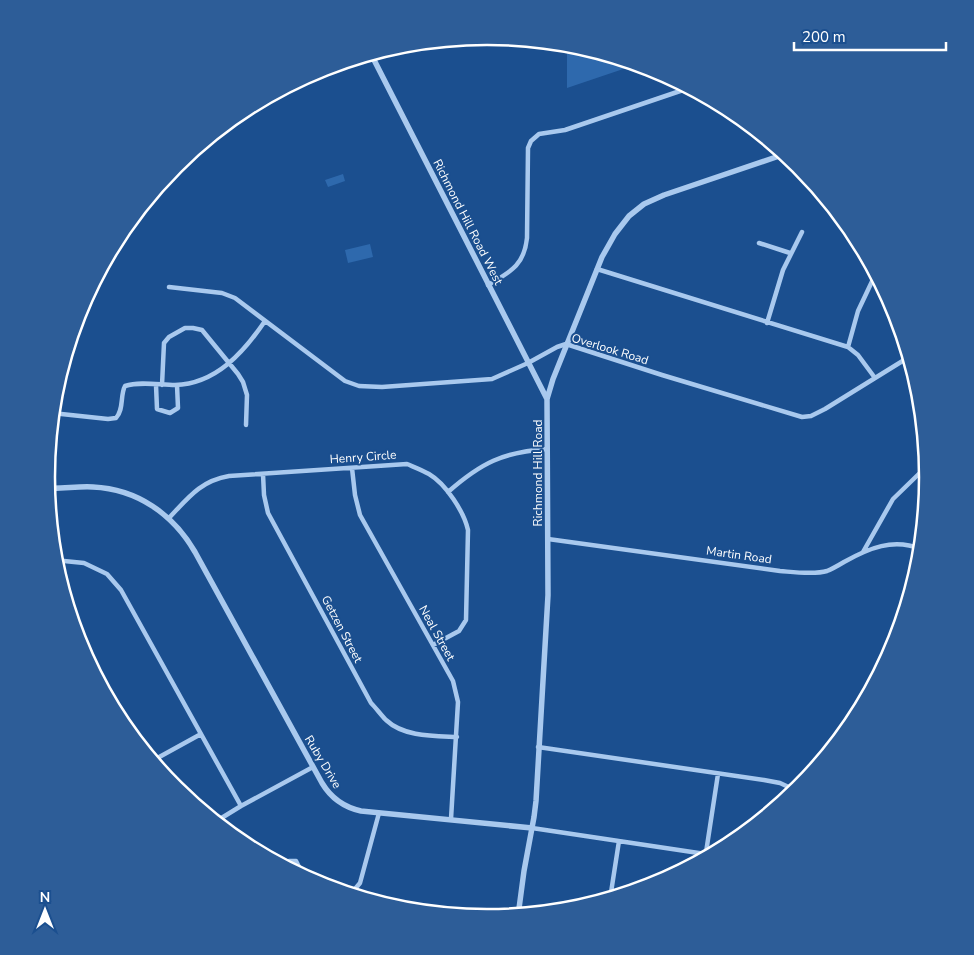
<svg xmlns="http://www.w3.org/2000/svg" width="974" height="955" font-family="'Nunito Sans',sans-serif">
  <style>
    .green { fill: #2e69ad }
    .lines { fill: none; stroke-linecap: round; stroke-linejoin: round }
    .minor { stroke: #a9c9ee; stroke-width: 4.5 }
    .tertiary { stroke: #a9c9ee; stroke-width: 5.5 }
    .labels { text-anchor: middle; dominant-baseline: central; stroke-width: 4; stroke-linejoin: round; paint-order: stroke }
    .street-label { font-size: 12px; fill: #fff; stroke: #1b4f8f }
    .rim { fill: none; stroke: #fff; stroke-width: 2.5 }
  </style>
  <rect width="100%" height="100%" fill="#1b4f8f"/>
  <!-- green -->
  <path class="green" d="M567,44L573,45L638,64L567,88Z
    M343,174L345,181L328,187L325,180Z
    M370,244L373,257L348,263L345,250Z"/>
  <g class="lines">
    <!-- minor -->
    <path class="minor" d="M759,243L790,253
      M597,269L848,347L858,355L875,378
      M488,285C510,272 524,266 527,238L528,148L531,141L539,134L565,130L689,88
      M169,287L222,293L235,298L345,381L359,386L382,387L492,379L528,363L557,347L566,344L662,375L802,417L811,416L825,409L909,357
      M767,323L783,270L802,232
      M848,347L858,311L876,273
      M156,385L157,409L170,413L178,408L177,385
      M162,385L164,343L169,337L185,328H193L202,330L238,374L243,382L247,395L246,425
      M52,413L108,419L116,418C124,410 120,395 125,386C140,381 160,385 175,385C216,384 244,352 265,321
      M352,468L355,495L360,515L453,681L458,702L451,819
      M263,474L264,495L268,513L371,703C376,708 381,715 386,720C404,737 434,736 457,737
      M448,492C481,463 503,452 547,449
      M169,518C188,498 200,481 229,476L407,464C414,467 422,470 429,474C446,484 464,512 468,530L466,620L459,631L433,645
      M548,539L780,571C793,572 814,575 827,571C832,569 839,565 844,562C869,548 893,538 921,549
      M863,552L893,499L927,466
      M54,560L84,563L107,574L121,590L241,806
      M538,747L764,780L780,783L797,791
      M152,761L201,734
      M215,822L241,806L313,767
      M532,828L712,855
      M705,859L718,774
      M287,868L289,861H296L299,867V875
      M350,895L360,883L379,813
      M610,899L619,841"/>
    <!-- tertiary -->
    <path class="tertiary" d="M371,54L547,399
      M47,488C62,489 78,486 93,487C137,489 173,514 195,552L322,783C331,798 343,807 361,811L532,828
      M518,916L524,871L534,817L536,801L548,595L547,399L553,379L602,257L615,234L629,216L644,204L664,195L785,154"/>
  </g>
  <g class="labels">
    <!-- street labels -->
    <g class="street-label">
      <text transform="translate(468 222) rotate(63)">Richmond Hill Road West</text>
      <text transform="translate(610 349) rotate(17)">Overlook Road</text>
      <text transform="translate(363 457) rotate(-4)">Henry Circle</text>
      <text transform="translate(538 473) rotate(-90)">Richmond Hill Road</text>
      <text transform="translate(739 555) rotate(8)">Martin Road</text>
      <text transform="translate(342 629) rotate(62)">Getzen Street</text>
      <text transform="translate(437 633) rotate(61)">Neal Street</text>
      <text transform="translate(323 762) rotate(59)">Ruby Drive</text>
    </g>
  </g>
  <!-- crop -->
  <path d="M0 0H974V955H0ZM55 477a432 432 0 1 1 864 0a432 432 0 1 1-864 0Z" fill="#2d5d98" fill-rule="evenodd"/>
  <path class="rim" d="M55 477a432 432 0 1 1 864 0a432 432 0 1 1-864 0Z"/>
  <!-- north arrow -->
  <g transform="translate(45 910)" stroke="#1b4f8f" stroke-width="4" paint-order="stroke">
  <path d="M0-4L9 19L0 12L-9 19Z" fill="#ffffff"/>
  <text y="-8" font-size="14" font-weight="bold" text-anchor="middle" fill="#ffffff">N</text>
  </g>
  <!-- scale -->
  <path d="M794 42v8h152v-8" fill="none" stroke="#ffffff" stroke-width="2.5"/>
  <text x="802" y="42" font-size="15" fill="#ffffff" stroke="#1b4f8f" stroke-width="4" paint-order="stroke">200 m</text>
</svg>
